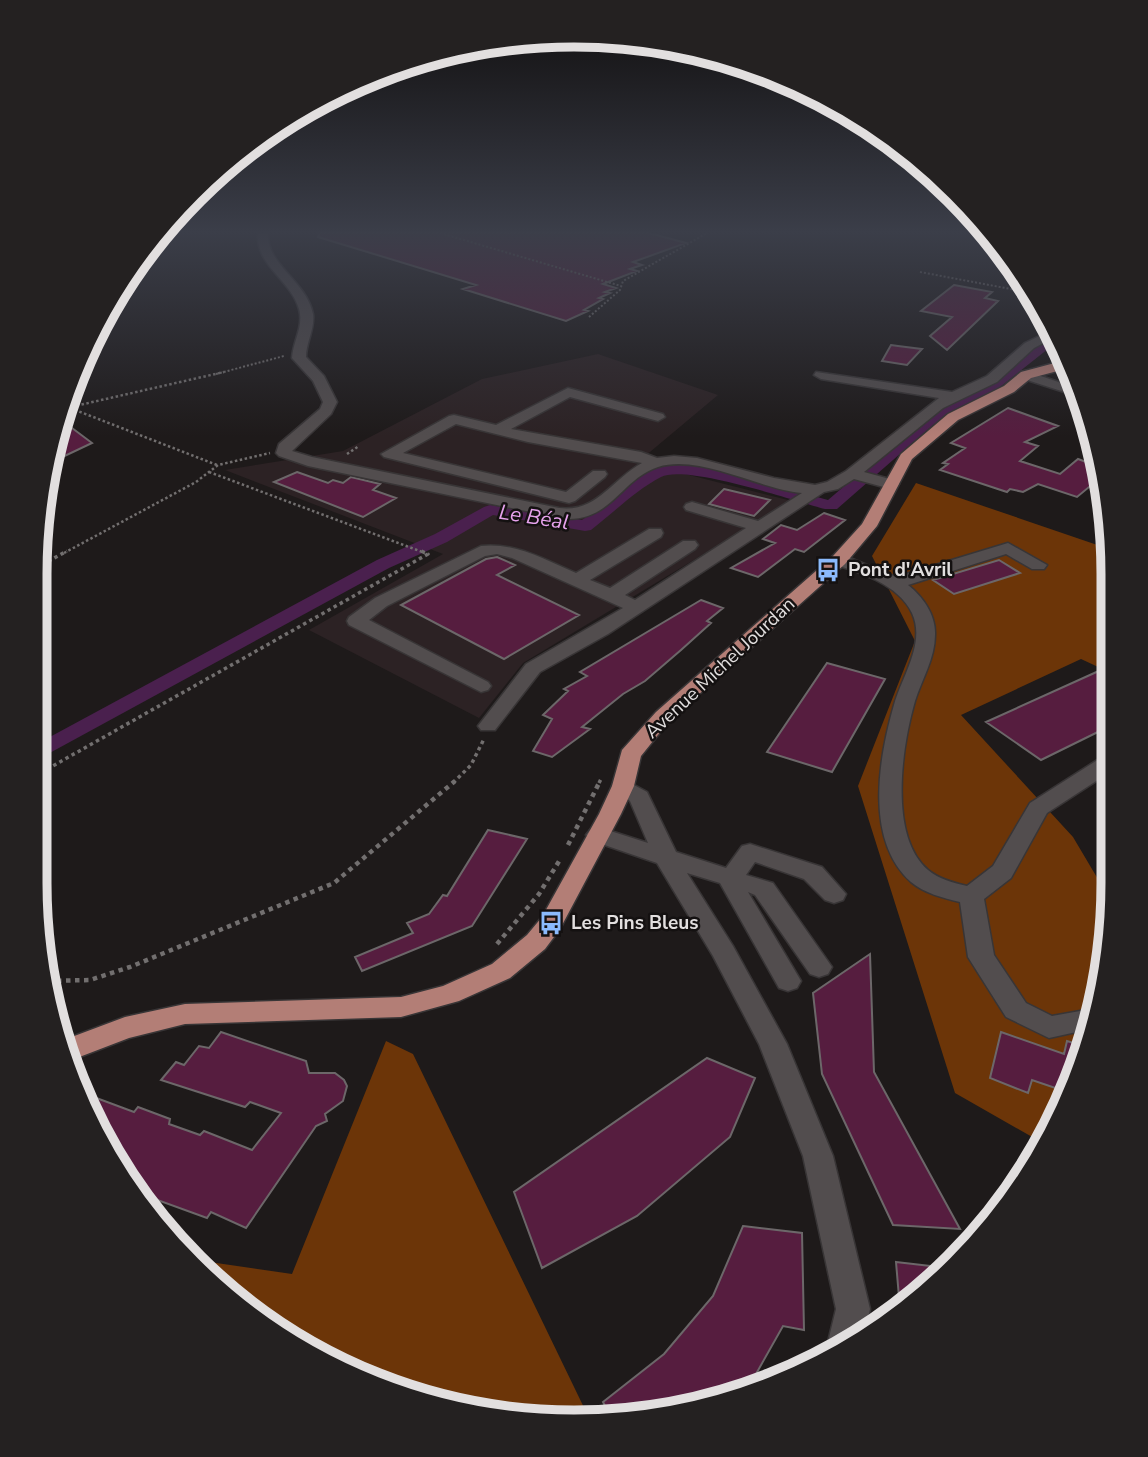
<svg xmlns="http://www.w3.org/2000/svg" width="1148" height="1457" font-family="'Nunito Sans',sans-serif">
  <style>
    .built { fill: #2c2224 }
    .forest { fill: #6c3508 }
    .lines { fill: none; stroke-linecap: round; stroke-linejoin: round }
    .canal { fill: #4a204e; fill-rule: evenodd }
    .building { fill: #561d3f; stroke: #6c6769; stroke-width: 2 }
    .minor-casing { stroke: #383536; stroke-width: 3 }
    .major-casing { stroke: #383536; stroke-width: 3 }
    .path-far3 { stroke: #726f6f; stroke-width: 2; stroke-dasharray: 2 2; stroke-linecap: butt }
    .path-far2 { stroke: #726f6f; stroke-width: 2.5; stroke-dasharray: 2.5 2.5; stroke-linecap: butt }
    .path-far1 { stroke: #726f6f; stroke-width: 3.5; stroke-dasharray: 3.5 3.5; stroke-linecap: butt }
    .path { stroke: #726f6f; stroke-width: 4.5; stroke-dasharray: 4.5 4.5; stroke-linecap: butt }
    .minor { fill: #524d4e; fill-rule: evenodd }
    .major { fill: #b37e76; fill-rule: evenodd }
    .labels { text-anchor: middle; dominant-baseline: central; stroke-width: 5; stroke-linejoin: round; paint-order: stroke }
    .poi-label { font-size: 19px; font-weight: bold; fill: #e2dfdf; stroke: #141111; text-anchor: start }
    .street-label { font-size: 19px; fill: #e2dfdf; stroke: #141111 }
    .water-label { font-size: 21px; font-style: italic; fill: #e6a2ec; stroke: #141111 }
    .rim { fill: none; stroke: #e2dfdf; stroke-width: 9 }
  </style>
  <rect width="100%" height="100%" fill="#1e1a1a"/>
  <!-- built -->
  <path class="built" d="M598,354L718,395L638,462L792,501L523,663L479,718L309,630L443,554L225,470L343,451L482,379Z"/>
  <!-- forest -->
  <path class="forest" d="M916,483L1112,550L1109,672L1081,659L961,715L1073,837L1105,891L1103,988L1072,1090L1041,1142L955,1093L858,786L915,641L872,556Z
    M386,1041L413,1054L590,1420L574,1422L434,1404L304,1350L189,1259L292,1274Z"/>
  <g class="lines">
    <!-- canal -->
    <path class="canal" d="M1054,334L1058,341L995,391L954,410L933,425L837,509H825C795,501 686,464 661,477C636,490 613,513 591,530L585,531L493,515L447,542L389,568L35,761V745L377,560L435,534L484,507L490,505L582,520C598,509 640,472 656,467C694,455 788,489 828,500L923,419L944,404L985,385L1035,345Z"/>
  </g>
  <!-- building -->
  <path class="building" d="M319,233H649L686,243L633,262L642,265L630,269L637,271L603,284L616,288L605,292L610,293L599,298L603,299L584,310L588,311L566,321L463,289L476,285L318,237Z
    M954,285L992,292L985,298L998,301L947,350L930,336L952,317L921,311Z
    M891,345L898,346L922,349L907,365L882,361Z
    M1008,408L1058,426L1025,442L1038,446L1020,461L1060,474L1078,459L1097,466L1100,478L1077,497L1038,484L1023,492L1010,489L1007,492L940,470L948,464L943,463L965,448L951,443Z
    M60,419L92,443L52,462L57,435Z
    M297,472L328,483L333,480L343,483L351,477L380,484L373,490L396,498L363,517L274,482Z
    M724,489L770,500L754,516L709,504Z
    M824,513L845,520L804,552L795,549L758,577L731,568L775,543L763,539L781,525L797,530Z
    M497,557L515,565L497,575L579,615L504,659L401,605L486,559Z
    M999,560L1020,573L954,594L933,580Z
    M701,600L723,608L707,621L711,623L681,650L645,681L623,694L582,727L590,729L552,757L533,751L552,719L543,715L568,691L564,689L587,676L580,672Z
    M827,663L885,679L832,772L767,752Z
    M1101,670L1109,675L1108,727L1041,760L986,722Z
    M488,830L527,839L472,926L362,971L355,957L413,933L407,923L429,914L443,895L447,896Z
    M870,954L874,1072L960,1229L893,1225L822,1074L813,993Z
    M221,1032L306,1061L309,1073H335L344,1080L347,1086L343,1101L325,1114L327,1121L316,1126L246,1228L211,1212L207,1218L138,1193L107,1152L83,1093L134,1112L138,1107L170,1119L169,1124L200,1135L204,1131L252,1150L281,1113L250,1102L245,1107L161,1080L176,1062L184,1065L199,1046L209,1048Z
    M1001,1032L1064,1054L1067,1041L1084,1046L1070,1093L1032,1080L1028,1093L990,1078Z
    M707,1058L755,1078L730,1137L637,1216L542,1268L514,1192Z
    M743,1226L802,1233L804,1330L783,1326L747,1390L713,1404L611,1417L603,1402L664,1354L713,1296Z
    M896,1262L948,1268L929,1289L900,1309Z"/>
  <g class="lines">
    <!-- minor casing -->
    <g class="minor-casing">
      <path id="minor" d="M258,233H268C266,265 306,280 313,314C315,329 306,342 306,357L324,376L337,402L331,414L292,451L312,457L559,508C597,513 612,479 642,463L528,442L456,424L403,453L566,492L593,471H605L607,474L605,477L575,501L569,503L384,457L381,454L449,416L454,415L496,425L568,388L663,414L665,417L658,421L570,397L511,429L641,452L657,458L674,456L697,458L774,478L815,485L827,482L846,471L939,398L821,379L814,375L816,372L952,392L987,376L1025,343L1052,330L1055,337L1034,348L997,382L943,408L864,472L897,481L899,484L897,487L891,489L854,479L838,489L824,492L608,634L540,672L495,730H481L478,726L526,664L623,608L512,558L497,554L485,556L387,606L369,620L488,682L491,686L488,690L481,692L349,625L347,621L349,617L375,598L481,546C515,542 545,560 576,573L649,529H661L663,533L661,537L590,580L610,588L683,541H695L698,545L695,549L625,595L635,600L746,528L686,510L684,507L686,504L692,502L758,521L802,493C758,489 700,454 658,467C621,479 612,521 565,519L308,466L279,456L276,453L279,444L320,409L323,402L313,381L292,358C293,341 304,326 299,309C291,280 255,265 258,233Z
        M1026,371L1079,389L1083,398L1021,378V372Z
        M1008,543L1047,565L1044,569H1032L1006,554L908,585C923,597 936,615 935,635C935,658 922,679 915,701C902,746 888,836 928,870C939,879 953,883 967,886L993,866L1030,803L1099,759L1107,757V774L1047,813L1011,878L984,899L994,955L1026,1003L1052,1016L1097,1008L1090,1029L1049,1038L1006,1017L968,957L960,902C943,898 924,893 911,882C864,840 879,757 894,705C902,676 926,643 912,613C898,584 861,573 833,564L830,560L839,555L845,556L896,577Z
        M623,779L647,792L676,852L726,868L742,846L750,844L822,867L846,894L843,900L834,903L825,900L804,879L755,862L746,875L773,883L832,967L828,974L819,977L810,974L755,895L748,892L801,981L797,988L788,991L779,988L720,883L687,873L733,946L787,1044L833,1156L870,1309L864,1335L843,1350L828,1356L826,1350L836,1309L803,1156L759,1044L713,956L657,863L590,840L586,835L590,830L598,827L648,843L630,801L612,786L615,781Z"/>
    </g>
    <!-- major casing -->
    <g class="major-casing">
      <path id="major" d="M1066,360L1069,368L1031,378L1014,392L958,420L912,459L877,526L845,564L670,720L641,756L634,786L621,814L560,929L545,949L510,978L459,1001L401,1017L185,1024L129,1038L69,1061L61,1041L125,1017L185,1004L401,997L443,986L492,964L527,935L542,917L599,814L612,786L622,750L656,712L833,556L862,524L901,454L948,414L1004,386L1021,372Z"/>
    </g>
    <!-- path-far3 -->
    <path class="path-far3" d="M440,233L621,286
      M920,272L1032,293
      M589,317L620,290L623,281L707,233
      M216,374L284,356"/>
    <!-- path-far2 -->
    <path class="path-far2" d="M70,408L217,465
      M62,409L224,372
      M347,454L359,446
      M209,472L425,553
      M64,553L196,482L218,465L270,453"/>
    <!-- path-far1 -->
    <path class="path-far1" d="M36,568L67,551
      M35,776L428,554L421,551
      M453,783L471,765L484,739
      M599,783L602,777"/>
    <!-- path -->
    <path class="path" d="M568,845L600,781
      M497,944L539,894L561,858
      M48,981L90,980L130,967L334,883L455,781"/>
    <!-- minor -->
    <use href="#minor" class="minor"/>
    <!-- major -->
    <use href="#major" class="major"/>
  </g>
  <!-- sky -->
  <linearGradient id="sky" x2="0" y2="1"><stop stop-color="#100e0e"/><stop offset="0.53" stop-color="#3b3e49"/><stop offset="1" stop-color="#3b3e49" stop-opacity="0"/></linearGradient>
  <rect width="1148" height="437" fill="url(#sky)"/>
  <!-- icons -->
  <defs>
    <g id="bus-bare" transform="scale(1.89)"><path d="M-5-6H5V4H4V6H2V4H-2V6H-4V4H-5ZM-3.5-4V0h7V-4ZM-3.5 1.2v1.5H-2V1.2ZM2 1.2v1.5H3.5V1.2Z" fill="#8bbafc" stroke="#141111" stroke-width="2.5" paint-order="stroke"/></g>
  </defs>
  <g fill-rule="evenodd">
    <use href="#bus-bare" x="828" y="570"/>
    <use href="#bus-bare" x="551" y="923"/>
  </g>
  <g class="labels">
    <!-- poi labels -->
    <g class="poi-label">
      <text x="848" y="570">Pont d'Avril</text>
      <text x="571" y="923">Les Pins Bleus</text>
    </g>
    <!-- street labels -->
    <g class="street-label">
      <text transform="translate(720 668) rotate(-43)">Avenue Michel Jourdan</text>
    </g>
    <!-- water labels -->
    <g class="water-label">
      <text transform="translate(534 517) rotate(9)">Le Béal</text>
    </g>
  </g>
  <!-- crop -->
  <path d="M0 0H1148V1457H0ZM574 47H574A527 527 0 0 1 1101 574V883A527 527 0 0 1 574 1410H574A527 527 0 0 1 47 883V574A527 527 0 0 1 574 47Z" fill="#242121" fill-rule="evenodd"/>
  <path class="rim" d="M574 47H574A527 527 0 0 1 1101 574V883A527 527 0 0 1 574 1410H574A527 527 0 0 1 47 883V574A527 527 0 0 1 574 47Z"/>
</svg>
